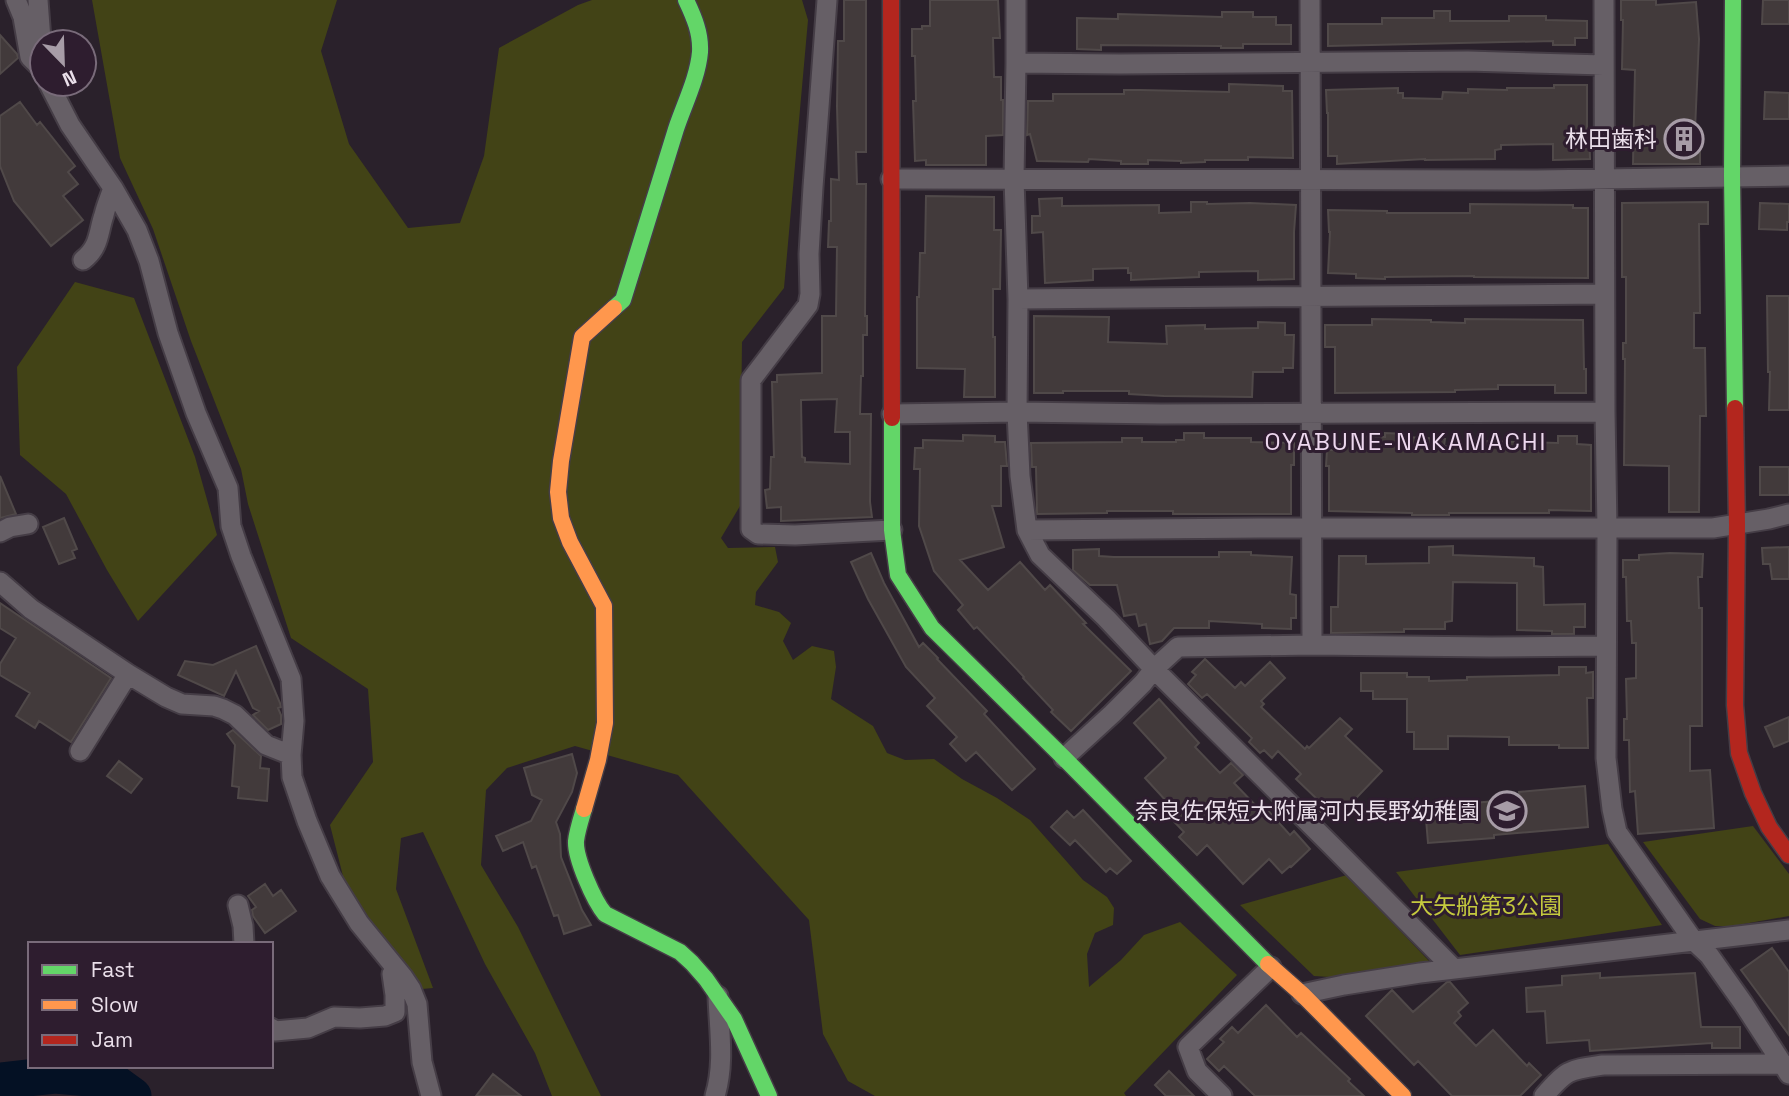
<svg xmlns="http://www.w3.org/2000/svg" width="1789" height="1096" font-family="'Space Grotesk','Noto Sans JP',sans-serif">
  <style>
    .green { fill: #424316 }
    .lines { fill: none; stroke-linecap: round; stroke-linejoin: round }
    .river { stroke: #041124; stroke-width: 37 }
    .building { fill: #423a3b; stroke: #504949; stroke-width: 2; fill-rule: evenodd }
    .street-casing { stroke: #453d46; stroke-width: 23 }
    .fast-casing { stroke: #453d46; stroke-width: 19 }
    .slow-casing { stroke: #453d46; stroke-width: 19 }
    .jam-casing { stroke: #453d46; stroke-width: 19 }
    .street { stroke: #665f66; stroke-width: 19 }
    .fast { stroke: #63d668; stroke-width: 16 }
    .slow { stroke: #ff974d; stroke-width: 16 }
    .jam { stroke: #b3261e; stroke-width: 16 }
    .labels { text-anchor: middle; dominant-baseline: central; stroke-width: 6; stroke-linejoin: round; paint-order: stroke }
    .poi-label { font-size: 23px; fill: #eadfea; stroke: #2e1d2f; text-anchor: end }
    .park-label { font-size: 23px; fill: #c4c93e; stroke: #2e1d2f }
    .neighbourhood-label { font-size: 24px; letter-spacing: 2px; fill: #edd7ee; stroke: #2e1d2f }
  </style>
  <rect width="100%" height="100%" fill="#2a212b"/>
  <!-- green -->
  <path class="green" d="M92,0H337L321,51L349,144L408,228L460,223L484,156L499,48L578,5L592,0H802L808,20L784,288L742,342L740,506L721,538L728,548L775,547L778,562L756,592L755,605L779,612L791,623L783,641L793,660L812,646L834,651L836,667L831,699L873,726L887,753L905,760L934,759L962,779L997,798L1030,820L1083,880L1107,897L1114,908L1113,925L1095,933L1087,954L1089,987L1121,960L1144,935L1180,922L1237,975L1124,1093L1126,1096H875L848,1081L823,1034L809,920L678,775L575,746L507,768L486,790L481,865L518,927L601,1096H552L535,1053L485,964L423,832L401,838L396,889L433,988L422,989L385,942L344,880L330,825L373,762L368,689L291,638L248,504L241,469L191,341L153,229L120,158Z
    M75,282L134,298L195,457L217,535L138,621L107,570L66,494L20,455L17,367Z
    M1753,826L1789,874V916L1732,926H1715L1700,919L1643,842Z
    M1608,844L1662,925L1460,955L1396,872Z
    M1347,875L1429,961L1330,977L1314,976L1240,905Z"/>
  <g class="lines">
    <!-- river -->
    <path class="river" d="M0,1081L55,1075L111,1080L133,1096"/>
  </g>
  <!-- building -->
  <path class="building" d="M844,0H866V152H856L857,184H866L865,316H867V335H863V376H861L860,414H871L870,502L872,517L781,521V507L767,508L765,490L770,489L771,457H774L772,382H777V375L822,373V316H836L837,247H828L829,221H831V179L839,180L837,106L838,41H844ZM837,399L835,432H850V464L805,462V458L802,457L801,400Z
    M930,0H998L1000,38H993L994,77H1001V100H1003V135L986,136V165H926V160L915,161L913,101H916L915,56H912V29H922V26H930Z
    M1621,0H1656V5L1696,2L1699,39L1695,130H1700V164H1633L1635,70L1622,69L1623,20H1621Z
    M1763,0H1789V24H1762Z
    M1434,11H1450V21H1509V16H1546V20L1587,21V38H1575V45H1553V41L1328,46V24H1382V18H1434Z
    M1222,12H1253V17H1276V25H1291V44H1243V48H1221V46L1101,45V50L1077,49V18L1118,19V14L1222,17Z
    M0,35L17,54L18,58L0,74Z
    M1229,84L1283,86V91H1292L1293,158L1248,157V160H1205V162L1181,163V161L1148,160V164H1121V161L1089,159L1088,162L1037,161L1030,134L1027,135L1028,101H1053V94H1124V90H1140L1229,92Z
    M1554,85H1587V130H1589L1590,159L1553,160V144L1501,145V149L1495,150V159L1425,160V159L1337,164V156H1328V113H1327L1326,90L1398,88V93H1403V98L1442,99L1443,92L1468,93V89L1507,90V88H1554Z
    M1765,92L1789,93V119H1764Z
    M20,102L37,125L40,122L75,166L68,172L78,184L63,196L83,220L51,246L14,201L0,166V116Z
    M926,196L994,197V230H1001L1000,289H993V337H995V397H964L965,369L917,368V297H919L920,253H925Z
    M1062,198V206L1159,205V213L1191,212V202H1207V204L1250,203L1296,205L1294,232V279L1258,280V271L1199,272V277L1131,280V273H1128V268L1093,269V280L1045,283L1043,232L1032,233V216H1040L1039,199Z
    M1708,202V224H1699L1700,313H1694V348H1705L1706,416H1700L1699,512H1669V466L1624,465L1625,359H1623V343H1626V277H1622V203Z
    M1760,203L1789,204V222H1787V230L1759,229Z
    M1470,204L1573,205V208H1588V278L1474,277V276L1385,277V279L1356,278V274L1328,273L1330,232H1329L1328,210L1387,211V213H1470Z
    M1767,296H1789V410H1769L1770,372H1768Z
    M1034,316L1109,317L1108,342L1167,344L1166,326L1205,325V329L1258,328V322L1285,323V335H1294L1293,368H1283V372H1253L1252,397L1164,396L1129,394V391H1063V393H1034Z
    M1372,319L1431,320V322L1465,323V319L1583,320L1584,369H1586V393H1555V385H1498V389L1455,390V392L1335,393V347H1325V325H1372Z
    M1184,433H1204V438H1251V442L1294,443V465H1291V514H1173V511H1107V513L1037,514L1036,467H1032L1031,443L1122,442V438H1142V442H1176V440H1184Z
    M1385,433L1406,434L1405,437L1445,439L1444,446L1481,447L1482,441L1558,443V436H1577V444L1591,445V511L1549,510V513H1449V515H1412V513L1329,511V466H1326L1327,450H1336V444H1347V436L1385,437Z
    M963,435L995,436V442H1005L1007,466H1001V506H992L1004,547L960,560L988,590L1020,562L1045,590L1050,585L1086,623L1083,624L1131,671L1071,731L1051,712L1053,710L1023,678L1024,677L977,627L974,629L958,610L963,605L934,571L919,526L920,469H914L915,448H923V440L963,441Z
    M1760,467H1789V495H1760Z
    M0,476L16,514L0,518Z
    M64,518L77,549L72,551L75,558L59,564L43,527Z
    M1453,546V555L1534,558V566L1543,567L1544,605L1585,604V627H1574V634H1552V631L1517,630V583L1453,582L1452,621L1445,622V629H1404V632L1331,633V607H1338L1339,556H1366V564L1429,563V547Z
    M1789,547V579H1772L1770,564H1763L1762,548Z
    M1099,549V556L1114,557H1219V552H1251V555L1292,557L1290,594L1296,595V618H1291V629L1262,628V624L1209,621V628H1174L1162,641L1150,644L1146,624L1139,626L1136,614L1124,616L1117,585H1090L1073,570V550Z
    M871,553L884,583L919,647L923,643L938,658L937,659L987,711L984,714L1035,769L1012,790L976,752L966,761L950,744L957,737L927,706L935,698L906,667L868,599L851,562Z
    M1670,553L1703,554L1702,577H1698L1699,608H1702V726H1690V771L1710,770L1714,828L1638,834L1635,791L1630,792L1629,740H1624V719H1627L1626,679L1636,678V643H1632L1631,621H1627L1626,577H1623V560H1639V555Z
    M0,603L111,678L71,742L39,721L35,728L16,716L30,693L0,675V664L16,638L0,628Z
    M256,646L280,703L281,707L278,708L281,715V724L268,730L253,715L259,711L253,708L236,671L224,696L178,675L185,661L213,665Z
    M1205,659L1235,688L1241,682L1245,686L1270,662L1285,678L1261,701L1264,704L1261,707L1305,749L1307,746L1309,748L1340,718L1352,729L1345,736L1382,771L1342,813L1337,809L1327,818L1315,806L1320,802L1296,779L1301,774L1278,751L1272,758L1264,750L1260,753L1249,742L1252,738L1207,694L1202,698L1188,684L1196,675L1192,672Z
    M1559,667H1586V673L1593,672V698H1587L1588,748H1559V745H1509V737L1448,736V749H1414V732H1407V699H1373V691H1361V673H1407V677H1429V681L1467,680V677L1559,675Z
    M1159,699L1199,743L1195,747L1220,773L1231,763L1243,775L1234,783L1260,810L1264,806L1290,835L1294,831L1310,849L1291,867L1290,866L1282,873L1269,859L1243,884L1207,845L1197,855L1179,837L1184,832L1162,809L1168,803L1145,778L1166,758L1134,723Z
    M1789,717V741L1774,747L1765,727Z
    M233,730L261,756L260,768L269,769L267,801L238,798L239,787L232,786L235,745L227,734Z
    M572,754L577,773L572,792L556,822L560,834L561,857L582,910L591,925L564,934L558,915L554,916L536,866L532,868L523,842L503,851L496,836L531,821L542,800L532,795L524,768Z
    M119,761L142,779L131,793L107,776Z
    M1585,786L1588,827L1494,835V838L1428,843L1425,807L1520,799L1519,792Z
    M1083,810L1131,861L1117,874L1110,868L1106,872L1075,840L1070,845L1051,827L1067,811L1074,818Z
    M265,884L273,896L281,890L296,911L265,933L253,916L252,910L256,907L248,896Z
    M1772,948L1789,972V1035L1741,970Z
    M1600,973V978L1695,973L1701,1027H1740V1048H1712V1043L1590,1051L1589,1040L1547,1043L1545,1011L1527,1012L1526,988L1562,985V976Z
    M1447,982H1450L1468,1003L1458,1012L1461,1016L1454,1023L1476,1046L1493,1030L1527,1066L1529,1063L1541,1075L1520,1096H1452L1418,1061L1414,1065L1366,1016L1392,990L1413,1012Z
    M1266,1005L1297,1037L1301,1033L1350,1079L1348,1081L1364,1096H1255L1224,1066L1219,1071L1207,1059L1224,1042L1220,1039L1232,1027L1238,1033Z
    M1169,1071L1194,1096H1166L1155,1085Z
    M493,1074L521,1096H476Z"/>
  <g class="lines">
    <!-- street casing -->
    <g class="street-casing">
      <path id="street" d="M16,0L23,17L30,57L42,69
        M38,0L42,53
        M827,0L813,187L809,254L810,294L808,305L751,380V529L758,534L795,535L892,530
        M1016,0V63L1014,179L1018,299L1017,412L1020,476L1027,530L1040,555L1106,618L1154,669L1330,844L1454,969
        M1310,0L1312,645
        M1604,0L1605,412L1607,528L1606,758L1612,809L1617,832L1693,940L1709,955L1743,1003L1789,1074
        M1016,63L1120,64L1468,61L1604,65
        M49,84L70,125L113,188L137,230L149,261L168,333L196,413L228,488L231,526L241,556L291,679L294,721L291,755L292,777L307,821L330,876L359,923L403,977L411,989L417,1004L422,1062L431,1096
        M891,179L1537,180L1789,176
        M83,260C100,247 98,232 104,215C106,206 110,197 113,188
        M1018,299L1604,294
        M892,414L1017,412L1161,414L1605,412
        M1027,530L1259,528H1713L1769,519L1789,514
        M0,532L10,527L28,524
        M0,582L31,609L128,674L166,697L182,704L214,706L223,709L235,715L266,745L291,755
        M80,751L128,674
        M1064,758L1112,714L1143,683L1154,669L1178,647L1312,645L1491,647L1606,646
        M238,905L243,926L244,944
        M1302,994L1344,985L1420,973L1789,930
        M271,1028L275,1031L308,1028L334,1017L360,1018L385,1016L395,1012V995L392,974L396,969
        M715,1096C725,1063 719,1030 718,996
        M1222,1096L1197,1071L1188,1047L1271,967
        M1544,1096C1567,1069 1569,1070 1603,1065L1784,1064"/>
    </g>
    <!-- fast casing -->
    <g class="fast-casing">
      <path id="fast" d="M1733,0L1732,176L1735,408
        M614,308L623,300C641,243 658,186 676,129C684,105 698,77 700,52C701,33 694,17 686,0
        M892,418V530L898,575L932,628L1064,758L1268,964
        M584,809C581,819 577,831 576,841C575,858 594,901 605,914L680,952L692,963L706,979L734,1019L769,1096"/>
    </g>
    <!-- slow casing -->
    <g class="slow-casing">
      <path id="slow" d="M584,809L598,760L605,723L604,606L570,542L561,518L558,492L561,461L582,337L614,308
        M1268,964L1302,994L1403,1096"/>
    </g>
    <!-- jam casing -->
    <g class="jam-casing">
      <path id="jam" d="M891,0L892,418
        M1735,408L1737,525L1735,705L1739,753L1753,793L1769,827L1789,855"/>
    </g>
    <!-- street -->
    <use href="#street" class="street"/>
    <!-- fast -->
    <use href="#fast" class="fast"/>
    <!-- slow -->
    <use href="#slow" class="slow"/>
    <!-- jam -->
    <use href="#jam" class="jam"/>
  </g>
  <!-- icons -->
  <defs>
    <g id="building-ring" transform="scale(2.0125)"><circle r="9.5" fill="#2e1d2f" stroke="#a79ca7" stroke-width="1.5"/><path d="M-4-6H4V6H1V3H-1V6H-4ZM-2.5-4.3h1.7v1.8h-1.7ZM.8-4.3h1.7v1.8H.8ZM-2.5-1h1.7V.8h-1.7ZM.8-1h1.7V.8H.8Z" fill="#a79ca7"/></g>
    <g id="school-ring" transform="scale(2.0125)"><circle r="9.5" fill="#2e1d2f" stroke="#a79ca7" stroke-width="1.5"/><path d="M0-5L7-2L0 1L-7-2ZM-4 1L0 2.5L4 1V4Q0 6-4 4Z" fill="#a79ca7"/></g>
  </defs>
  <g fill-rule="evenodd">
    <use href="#building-ring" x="1684" y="139"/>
    <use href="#school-ring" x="1507" y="811"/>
  </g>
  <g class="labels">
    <!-- poi labels -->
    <g class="poi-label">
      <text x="1657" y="139">林田歯科</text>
      <text x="1480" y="811">奈良佐保短大附属河内長野幼稚園</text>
    </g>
    <!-- park labels -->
    <g class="park-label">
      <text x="1486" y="906">大矢船第3公園</text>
    </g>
    <!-- neighbourhood labels -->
    <g class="neighbourhood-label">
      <text x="1406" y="441">OYABUNE-NAKAMACHI</text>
    </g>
  </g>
  <!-- legend -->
  <rect x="28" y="942" width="245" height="126" fill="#2e1d2f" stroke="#796b7a" stroke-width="2"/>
  <rect x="42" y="965" width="35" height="10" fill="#63d668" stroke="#796b7a" stroke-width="2"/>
  <text x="91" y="977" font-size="21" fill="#eadfea">Fast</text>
  <rect x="42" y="1000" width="35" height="10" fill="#ff974d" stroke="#796b7a" stroke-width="2"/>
  <text x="91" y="1012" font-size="21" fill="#eadfea">Slow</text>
  <rect x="42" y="1035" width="35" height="10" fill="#b3261e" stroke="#796b7a" stroke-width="2"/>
  <text x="91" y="1047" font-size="21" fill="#eadfea">Jam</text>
  <!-- north arrow -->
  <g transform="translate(63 63) rotate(157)"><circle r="33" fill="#2e1d2f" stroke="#796b7a" stroke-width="2"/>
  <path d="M0-5L12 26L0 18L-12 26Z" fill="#a79ca7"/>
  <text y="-10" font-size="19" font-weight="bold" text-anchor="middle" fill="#eadfea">N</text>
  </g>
</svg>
